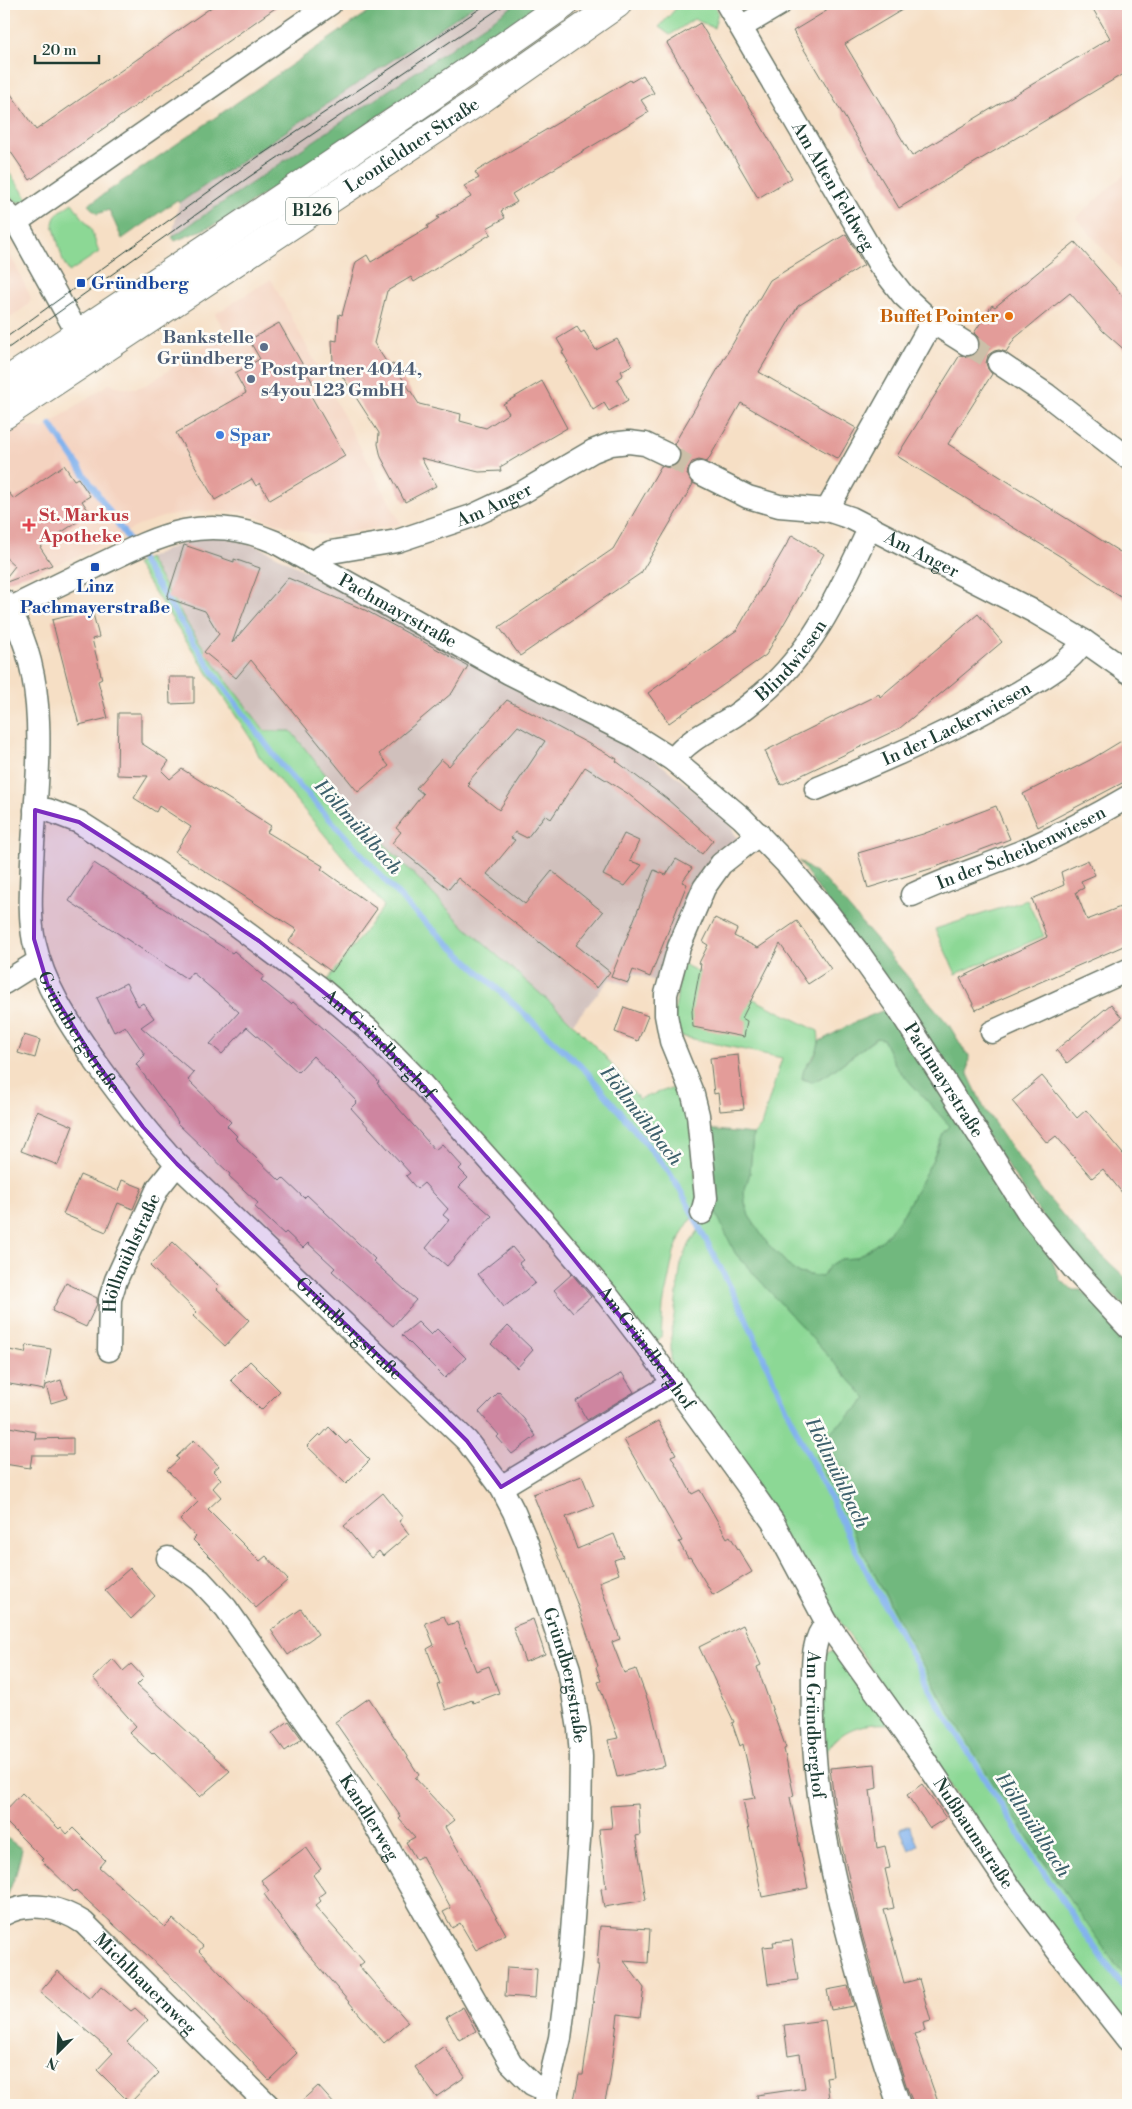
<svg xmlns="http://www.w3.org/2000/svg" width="1132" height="2109" font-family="'Libre Bodoni',serif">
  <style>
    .built { fill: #f4d3c0 }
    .industrial { fill: #d0c0bc }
    .green { fill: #8cd895; stroke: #568a64 }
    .forest { fill: #71b87e; stroke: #487a59 }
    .water { fill: #82b2ed; stroke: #507890 }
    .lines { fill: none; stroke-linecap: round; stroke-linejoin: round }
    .stream { stroke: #82b2ed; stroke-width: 6 }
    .building { fill: #e39c99; fill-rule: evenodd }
    .minor-tunnel { stroke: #cbbfa8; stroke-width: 22; stroke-dasharray: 22 11; stroke-linecap: butt }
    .minor-casing { stroke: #6a7667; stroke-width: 25 }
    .major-casing { stroke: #6a7667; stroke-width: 30 }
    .minor { stroke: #fff; stroke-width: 22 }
    .major { stroke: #fff; stroke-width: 28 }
    .tram { stroke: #1f3d34; stroke-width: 1 }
    .marked { fill: #7b2cbf; fill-opacity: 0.2; stroke: #7b2cbf; stroke-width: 4; stroke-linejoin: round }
    .transit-dot { fill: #1a4fb4; stroke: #fdfcf7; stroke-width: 2 }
    .food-dot { fill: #e8710a; stroke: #fdfcf7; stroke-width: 2 }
    .service-dot { fill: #5c6f8a; stroke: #fdfcf7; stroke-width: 2 }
    .shop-dot { fill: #3f7fe0; stroke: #fdfcf7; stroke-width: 2 }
    .health-dot { fill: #e0444e; stroke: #fdfcf7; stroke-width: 2 }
    .labels { text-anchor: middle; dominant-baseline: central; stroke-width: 5; stroke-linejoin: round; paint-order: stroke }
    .shield { fill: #fdfcf7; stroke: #62766e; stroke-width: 1 }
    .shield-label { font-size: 16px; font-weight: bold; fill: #1f3d34 }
    .street-label { font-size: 18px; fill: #1f3d34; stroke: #fdfcf7 }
    .transit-label { font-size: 18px; font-weight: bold; fill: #164399; stroke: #fdfcf7; text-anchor: start }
    .food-label { font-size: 18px; font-weight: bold; fill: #c56008; stroke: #fdfcf7; text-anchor: end }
    .service-label { font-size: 18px; font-weight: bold; fill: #4e5e75; stroke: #fdfcf7; text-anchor: end }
    .shop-label { font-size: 18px; font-weight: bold; fill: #366cbe; stroke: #fdfcf7; text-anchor: start }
    .health-label { font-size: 18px; font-weight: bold; fill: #be3a42; stroke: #fdfcf7; text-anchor: start }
    .water-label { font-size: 19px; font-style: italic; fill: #3d606c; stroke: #fdfcf7 }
  </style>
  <rect width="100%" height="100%" fill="#fdfcf7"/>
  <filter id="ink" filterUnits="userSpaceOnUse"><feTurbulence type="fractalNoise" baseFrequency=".02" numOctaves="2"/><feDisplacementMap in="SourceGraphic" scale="10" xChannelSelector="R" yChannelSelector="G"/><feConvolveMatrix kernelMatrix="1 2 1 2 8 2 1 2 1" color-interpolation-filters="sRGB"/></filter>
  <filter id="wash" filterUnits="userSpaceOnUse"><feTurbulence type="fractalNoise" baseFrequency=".0096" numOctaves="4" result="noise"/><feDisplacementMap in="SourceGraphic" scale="20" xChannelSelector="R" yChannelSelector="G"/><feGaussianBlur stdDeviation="1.12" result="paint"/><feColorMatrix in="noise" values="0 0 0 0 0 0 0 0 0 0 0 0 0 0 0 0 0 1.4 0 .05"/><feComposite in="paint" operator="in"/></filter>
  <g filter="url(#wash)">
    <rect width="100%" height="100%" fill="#f6dfc5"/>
    <!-- built -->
    <path class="built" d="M1128,171V277L1076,218Z
      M4,241L31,298L28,305L4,322Z
      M271,279L401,524L331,535L313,534L240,512L199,511L162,517L142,524L79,556L24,577L4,563V437L22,424L42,429L109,384L125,388H137L148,384L217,338L224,329L215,314Z"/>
    <!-- industrial -->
    <path class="industrial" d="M476,4H516L172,237L179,203Z
      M220,536L260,547L645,752L725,815L738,840L660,983L634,973L629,986L610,979L573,1023L465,927L364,823L291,731H265L223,676L190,628L148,558L193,538Z"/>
    <!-- green -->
    <path class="green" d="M680,4H714L718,12L714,28L694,19L670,35L659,27Z
      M4,165L30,202H16L4,193Z
      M72,203L91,229L99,252L69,272L63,261L53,224C54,213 64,209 72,203Z
      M148,558L190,628L223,676L265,731H291L364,823L465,927L561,1012L603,1054L639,1099L681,1085L689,1106L698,1208L682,1233L674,1252L663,1306L661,1338L654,1344L326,982L384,906L259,756L251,739L136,564Z
      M1027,900L1044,936L956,974L935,929Z
      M681,963L818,1031C823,1058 804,1058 802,1079L812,1082L827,1075L877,1038L883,1039L897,1068L950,1126L943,1134L933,1159L904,1213L884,1239L856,1258L841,1259L825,1271L822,1277L798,1273L792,1269L767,1243L749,1216L745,1203L744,1192L750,1173L753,1134L761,1126L782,1058L680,1036L674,1020Z
      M713,1193L735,1253L867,1399L832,1431L816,1456L887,1599L941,1697L1043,1861L1128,1982V2030L1018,1887L671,1369V1338L681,1263L690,1243L706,1219Z
      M831,1651L838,1652L889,1724C859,1722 836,1731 822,1759V1659L825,1654Z"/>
    <!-- forest -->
    <path class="forest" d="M380,4H476L179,203L177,200L122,239L109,210L97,214L88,205Z
      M516,4H544L224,221L175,241L172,237Z
      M799,861L825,880L949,1025L966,1053L969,1055L968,1074L984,1108L1008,1143L1044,1193L1079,1234L1128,1280V1308L1110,1293L1055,1235Z
      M889,1008L1048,1250L1060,1280L1073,1290H1081L1128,1332V1982C1040,1860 956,1732 887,1598C862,1551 839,1503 816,1456L832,1431L867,1399L735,1253L716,1213L711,1177L708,1129L753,1134L750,1173L744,1192L745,1203L749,1216L767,1243L792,1269L798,1273L822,1277L830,1265L841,1259L856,1258L884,1239L904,1213L933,1159L943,1134L950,1126L897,1068L883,1039L876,1038L827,1075L812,1082L802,1078L804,1069L815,1056L820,1041L853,1023Z
      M4,1836L22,1849L16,1874L6,1899L4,1900Z"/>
    <!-- water -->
    <path class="water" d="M909,1825L918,1845L909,1850L900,1829Z"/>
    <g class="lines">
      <!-- stream -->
      <path class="stream" d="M51,425L124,533L217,678L282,766L410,908L586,1071L667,1169L683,1195L744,1314L797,1432L869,1576L939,1705L1038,1864L1087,1937L1128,1993"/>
    </g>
    <g id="blocks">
      <!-- building -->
      <path class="building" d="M216,4H281L30,180L4,142V84L36,130Z
        M838,4H912L845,44L912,156L1110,38L1090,4H1128V71L899,208L793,31Z
        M700,23L792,178L758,198L667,43Z
        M643,75L654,93L641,100L649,112L512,194L517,202L501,211L505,218L487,228L491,234L414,282L411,277L387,291L374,343L389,366L393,364L419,404L461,414L460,421L486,428L509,413L503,404L542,381L567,428L500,467L501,471L479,472L421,458L436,486L405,502L381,457L378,444L379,433L333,362L332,340L337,341L339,314L342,315L356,262L367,255L371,262L428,228L427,226L439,218L437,217L471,197L464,186L479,178L475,172L630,80L631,82Z
        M846,234L864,265L798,306L759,372L856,428L838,459L741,403L707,462L699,460L692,462L689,467L687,474L693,484L641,573L520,656L499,627L613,549L661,466L670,468L675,466L680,461L681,454L674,444L770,280Z
        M1075,242L1128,302V353L1103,331L1070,293L1015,338L1006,352L999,350L994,351L988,355L986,363L988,369L992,374L948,444L1128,557V602L1063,558L897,456L960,355L967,357L973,356L978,351L980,344L978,337L974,333L992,305L995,307Z
        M279,323L313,383L306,387L345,456L270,500L260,483L256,486L252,479L215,500L176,433L246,393L235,373L260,359L249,340Z
        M577,327L581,333L584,331L596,350L617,339L632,365L621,371L623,375L617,379L628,400L609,411L604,403L593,410L566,363L568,362L562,352L564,351L557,339Z
        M64,465L74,480L78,478L90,496L82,501L90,513L40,547L52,565L4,583V580L15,566L4,556V487L14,499Z
        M792,535L824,554L766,655L669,723L648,693L737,630Z
        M184,545L234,562V559L260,568L232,643L288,578L365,610L468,666L452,693L379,754L389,766L358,792L251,660L236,678L204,652L219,634L205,611L167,598Z
        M92,610L99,637L92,639L102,679L98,681L108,718L79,725L52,620Z
        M978,614L1002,642L900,728L781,785L765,751L879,694L880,697Z
        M169,677H194V703L170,704Z
        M507,700L617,759L616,761L667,799L713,840L702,854L627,793L585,767L551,819L545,815L527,838L515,832L511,838L515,840L487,874L525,904L552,871L603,912L576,945L610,972L597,988L458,878L449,889L392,843L401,832L396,828L423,794L416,788L441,759L449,766ZM518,726L545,741L499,810L468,786L470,784L468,782Z
        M118,713H141V743L169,761L162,771L170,779L182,769L271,826L267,832L323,866L321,869L377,909L332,972L289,941L297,930L175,852L191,827L159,806L156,812L134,798L148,776L117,775Z
        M1128,737V780L1038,827L1023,794L1090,760Z
        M996,806L1010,839L933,868L868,888L858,853L923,834Z
        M624,834L639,841L630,861L642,865L625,886L603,875Z
        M676,859L692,868L682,882L687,884L650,977L633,970L628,983L611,977L654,870L666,875Z
        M1088,860L1095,875L1081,881L1084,888L1076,892L1087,920L1128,904V944L976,1010L960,978L1047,937L1032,899L1064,885L1061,872Z
        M94,863L232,953L234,951L264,976L261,980L291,1004L293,1002L356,1057L379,1082L377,1083L385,1093L435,1150L442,1144L462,1166L459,1169L468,1178L459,1187L492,1216L447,1266L426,1248L449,1220L443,1215L448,1209L424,1183L417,1189L406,1176L410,1173L351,1108L357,1102L313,1056L298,1072L247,1027L222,1054L210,1044L239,1012L192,972L187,979L69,901Z
        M715,918L737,929L734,936L758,948L797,921L831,969L808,984L780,944L742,1018L747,1021L744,1037L693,1027L692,1011L701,964L699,963L708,945L703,942Z
        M126,983L138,1006L143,1003L154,1018L141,1027L194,1073L188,1080L231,1122L227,1126L237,1136L235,1138L280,1181L283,1178L304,1198L307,1195L375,1259L373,1261L416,1300L393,1326L332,1271L335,1268L308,1243L303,1248L286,1232L284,1234L273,1224L255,1207L258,1203L229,1176L230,1174L177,1123L178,1122L136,1064L145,1055L125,1026L114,1032L97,998Z
        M1111,1004L1122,1018L1067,1063L1056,1050Z
        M624,1007L648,1016L638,1041L615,1032Z
        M24,1035L40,1040L35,1058L18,1053Z
        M738,1055L744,1109L720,1111L718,1093L714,1094L710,1058Z
        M1042,1076L1077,1118L1086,1110L1128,1160V1200L1103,1169L1092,1178L1056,1136L1047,1143L1012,1101Z
        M37,1111L73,1126L58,1165L21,1151Z
        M80,1175L118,1191L122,1180L142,1188L133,1209L118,1203L106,1232L63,1214Z
        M173,1242L219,1286L216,1289L249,1320L225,1346L193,1316L197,1312L150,1266Z
        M512,1247L523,1260L519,1263L535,1283L504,1307L478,1274Z
        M572,1274L591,1297L573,1312L554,1290Z
        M66,1283L97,1298V1304L86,1327L52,1311Z
        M418,1322L431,1335L437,1329L466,1358L445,1378L402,1335Z
        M508,1326L533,1350L517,1368L491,1344Z
        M27,1345L51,1349L44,1390L4,1383V1349L25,1353Z
        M250,1361L280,1391L261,1410L231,1380Z
        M622,1373L634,1392L587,1420L576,1401Z
        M61,1380L67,1398L51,1403L46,1385Z
        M499,1392L524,1419L536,1436L512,1454L497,1437L499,1435L479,1412Z
        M658,1421L676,1454L671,1456L692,1494L700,1490L727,1538L730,1536L752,1572L713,1595L690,1557L688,1558L679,1542L682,1541L624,1440Z
        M4,1426L36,1432L35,1439L73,1438V1455H32L30,1468L4,1464Z
        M329,1427L346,1444L350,1440L370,1460L346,1484L307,1446L319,1434L321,1436Z
        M194,1440L219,1466L213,1471L221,1479L213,1488L221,1497L208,1509L260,1561L266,1556L288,1580L256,1608L216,1563L193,1540L196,1537L180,1520L198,1502L167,1470L179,1459L176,1457Z
        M582,1476L594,1506L566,1517L577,1549L614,1534L623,1557L614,1560L619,1574L599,1582L620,1639L612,1642L624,1673L636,1669L652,1712L665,1766L617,1777L608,1740L618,1738L598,1682L601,1681L596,1667L598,1666L576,1601L533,1494Z
        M383,1493L403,1518L399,1521L409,1534L383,1556L379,1551L371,1558L344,1526Z
        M130,1568L155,1596L131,1619L105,1590Z
        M301,1609L318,1634L288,1655L271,1630Z
        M444,1616L448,1625L457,1622L476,1671L489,1666L499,1693L473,1703L472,1700L446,1710L437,1685L440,1684L427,1649L434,1645L425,1623Z
        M533,1619L545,1654L525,1662L513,1627Z
        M743,1625L761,1665L757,1667L786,1748L784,1749L794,1796L790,1797L808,1888L762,1897L743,1800L755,1798L743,1744L740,1746L732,1723L734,1722L699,1647Z
        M113,1659L123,1671L131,1664L144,1678L137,1685L230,1771L200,1797L154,1752L152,1754L129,1733L136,1726L93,1678Z
        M369,1698L419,1775L415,1778L454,1820L445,1827L506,1934L476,1950L460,1923L452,1928L443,1912L451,1908L422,1856L416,1859L406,1842L415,1837L399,1819L401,1817L335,1722Z
        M289,1721L302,1739L285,1751L272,1733Z
        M875,1764L877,1788L870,1790L877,1848L885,1846L890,1868L885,1869L894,1908L884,1910L904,1983L919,1979L931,2021L923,2023L925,2031L914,2034L939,2105H914L907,2088L884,2014L860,1927L837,1825L830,1768Z
        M922,1784L946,1818L930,1828L907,1795Z
        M22,1793L59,1829L61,1827L67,1834L73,1828L105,1860L99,1867L165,1927L173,1919L203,1946L199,1951L297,2053L269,2080L173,1979L76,1890L74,1892L41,1860L43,1859L4,1820V1812Z
        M638,1804L640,1835L636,1836L646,1900L604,1907L601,1889L606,1888L599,1829L612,1828L610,1806Z
        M306,1847L321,1869L313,1875L325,1892L318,1897L321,1901L315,1906L364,1962L359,1966L408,2022L384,2043L302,1947L264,1894L269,1891L261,1880Z
        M600,1926L650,1929L648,1963L624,1961L644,1988L640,2017L618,2014L610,2079L604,2105H573L579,2075H583L593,2003L595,2002H593L599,1965H597Z
        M792,1940L798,1980L768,1984L763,1947L774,1946L773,1942Z
        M507,1967L537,1969L535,1998L505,1996Z
        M58,1971L90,1999L101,1986L131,2011L135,2008L148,2020L127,2042L159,2073L130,2103L97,2070L113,2053L40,1992Z
        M848,1986L854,2006L831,2010L827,1990Z
        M463,2007L476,2031L459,2040L446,2017Z
        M825,2020L833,2076L826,2077L830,2105H758L757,2095L805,2088L800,2054L788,2056L784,2025Z
        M444,2046L465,2077L436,2097L415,2067Z
        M318,2086L335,2105H297Z"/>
    </g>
  </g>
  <g filter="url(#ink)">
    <use href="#blocks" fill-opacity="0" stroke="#6a7667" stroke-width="1"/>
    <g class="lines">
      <!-- minor-tunnel -->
      <path class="minor-tunnel" d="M967,344L999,363
        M668,455L700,473"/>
      <!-- minor casing -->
      <g class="minor-casing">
        <g id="minor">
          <path id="s1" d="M727,4L879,264L903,295L932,322L967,344"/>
          <path d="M741,27L780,4"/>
          <path d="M4,210L16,222L78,334"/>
          <path d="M16,222L330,4"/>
          <path d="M999,363L1047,395L1128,458"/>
          <path id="s2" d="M700,473L748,497L779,506L827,510L851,518L1033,611L1084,641L1128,672"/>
          <path d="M827,510L932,322"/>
          <path id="s3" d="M316,566L321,557L331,552L397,541L472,516L523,492L593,451L611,444L629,442L645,444L668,455"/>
          <path id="s4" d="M4,601C54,677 36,776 32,862C31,888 29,916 34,941C44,987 69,1023 95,1061C121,1097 147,1131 177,1164L467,1441L501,1487L514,1512L527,1543L569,1669L579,1729L581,1757L580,1827L570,1958L560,2038L544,2105"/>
          <path id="s5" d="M9,609C38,595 66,581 95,567C158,536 205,511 275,542L509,673L635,736L673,760L742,818L785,862L827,912L861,956L898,1008L1030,1215L1075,1270L1128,1327"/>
          <path id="s6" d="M673,760C689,738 712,730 734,716C743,710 753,702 761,695C814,651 841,588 870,527"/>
          <path id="s7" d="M816,789C884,760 952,732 1016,694C1041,679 1067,666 1084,641"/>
          <path id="s8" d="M35,810H48L79,822L213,908L319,987L369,1030L418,1080L540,1217L607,1295L650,1351L745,1482L773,1522L827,1623L920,1753L1011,1889L1060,1954L1128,2040"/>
          <path id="s9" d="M912,895C948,878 986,866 1023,851C1059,835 1094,817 1128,797"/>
          <path d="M4,983L39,961"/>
          <path d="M992,1032L1128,970"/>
          <path d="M702,1213L706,1198L698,1115L693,1095L671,1041L666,1015V994L679,947L704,888L721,864L759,834"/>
          <path id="s10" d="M109,1350L110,1299L116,1280L158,1188L177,1164"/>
          <path d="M501,1487L674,1383"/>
          <path id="s11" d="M168,1558L200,1580L226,1608L338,1767L375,1825L511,2063L532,2084L547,2091"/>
          <path id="s12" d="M827,1623C811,1639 813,1667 813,1688C810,1783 831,1873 856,1964C869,2012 883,2059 899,2105"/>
          <path id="s13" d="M4,1914C30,1900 60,1907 84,1923L268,2105"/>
        </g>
      </g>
      <!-- major casing -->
      <g class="major-casing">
        <g id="major">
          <path d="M4,383C192,258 380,134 564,4"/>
          <path id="s14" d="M4,415L480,100L617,4"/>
        </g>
      </g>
      <!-- minor -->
      <use href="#minor" class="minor"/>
      <!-- major -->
      <use href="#major" class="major"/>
      <!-- tram -->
      <path class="tram" d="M4,339L243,167L487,4
        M4,351L249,177L506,4"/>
    </g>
  </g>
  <!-- marked area -->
  <path class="marked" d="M35,810L79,822L157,872L259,941L351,1014L418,1080L540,1217L674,1383L501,1487L467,1441L441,1415L177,1164L143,1127L91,1055L48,986L34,939Z"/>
  <!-- markers -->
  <g class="transit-dot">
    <rect x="76" y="278" width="10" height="10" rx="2.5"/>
    <rect x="90" y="562" width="10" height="10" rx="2.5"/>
  </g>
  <circle class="food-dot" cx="1009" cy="316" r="5"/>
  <g class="service-dot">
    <circle cx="264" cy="347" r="5"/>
    <circle cx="251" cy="379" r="5"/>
  </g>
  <circle class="shop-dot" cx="220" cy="435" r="5"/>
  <path class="health-dot" d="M26.5 517.5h5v5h5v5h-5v5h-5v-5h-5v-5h5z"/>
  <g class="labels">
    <!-- shield labels -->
    <rect class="shield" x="286" y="197.5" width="52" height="27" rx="4"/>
    <g class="shield-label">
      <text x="312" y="211">B126</text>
    </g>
    <!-- street labels -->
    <g class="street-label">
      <text stroke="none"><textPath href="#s14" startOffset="489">Leonfeldner Straße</textPath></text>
      <text stroke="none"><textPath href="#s1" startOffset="211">Am Alten Feldweg</textPath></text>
      <text stroke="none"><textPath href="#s3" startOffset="192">Am Anger</textPath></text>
      <text stroke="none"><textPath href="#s2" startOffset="239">Am Anger</textPath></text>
      <text stroke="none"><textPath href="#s5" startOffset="426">Pachmayrstraße</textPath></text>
      <text stroke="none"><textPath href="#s6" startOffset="156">Blindwiesen</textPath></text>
      <text stroke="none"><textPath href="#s7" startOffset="155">In der Lackerwiesen</textPath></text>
      <text stroke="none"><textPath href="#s9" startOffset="119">In der Scheibenwiesen</textPath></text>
      <text stroke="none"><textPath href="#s4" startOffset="449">Gründbergstraße</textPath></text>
      <text stroke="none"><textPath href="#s8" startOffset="421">Am Gründberghof</textPath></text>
      <text stroke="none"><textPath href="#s5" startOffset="1161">Pachmayrstraße</textPath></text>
      <text stroke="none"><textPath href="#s10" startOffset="101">Höllmühlstraße</textPath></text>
      <text stroke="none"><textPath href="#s4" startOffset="852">Gründbergstraße</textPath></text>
      <text stroke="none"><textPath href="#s8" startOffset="826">Am Gründberghof</textPath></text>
      <text stroke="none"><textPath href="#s4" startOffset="1272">Gründbergstraße</textPath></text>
      <text stroke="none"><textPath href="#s12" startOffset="105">Am Gründberghof</textPath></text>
      <text stroke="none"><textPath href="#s11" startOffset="331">Kandlerweg</textPath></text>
      <text stroke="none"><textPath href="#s8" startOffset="1412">Nußbaumstraße</textPath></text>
      <text stroke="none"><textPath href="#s13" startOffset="171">Michlbauernweg</textPath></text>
    </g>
    <!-- transit labels -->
    <g class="transit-label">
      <text x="91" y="283">Gründberg</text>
      <text x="95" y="586" text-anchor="middle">Linz<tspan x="95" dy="21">Pachmayerstraße</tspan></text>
    </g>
    <!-- food labels -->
    <g class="food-label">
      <text x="999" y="316">Buffet Pointer</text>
    </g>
    <!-- service labels -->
    <g class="service-label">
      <text x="254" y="337">Bankstelle<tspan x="254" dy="21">Gründberg</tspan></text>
      <text x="261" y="369" text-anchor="start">Postpartner 4044,<tspan x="261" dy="21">s4you 123 GmbH</tspan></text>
    </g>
    <!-- shop labels -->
    <g class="shop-label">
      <text x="230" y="435">Spar</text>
    </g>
    <!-- health labels -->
    <g class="health-label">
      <text x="39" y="515">St. Markus<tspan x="39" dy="21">Apotheke</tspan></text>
    </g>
    <!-- water labels -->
    <g class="water-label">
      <text transform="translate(358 827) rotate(48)">Höllmühlbach</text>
      <text transform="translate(641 1116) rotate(52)">Höllmühlbach</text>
      <text transform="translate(837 1473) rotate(64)">Höllmühlbach</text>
      <text transform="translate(1033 1825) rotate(57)">Höllmühlbach</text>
    </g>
  </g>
  <!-- margin -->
  <rect width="1132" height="2109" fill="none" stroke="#fdfcf7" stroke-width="20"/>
  <!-- north arrow -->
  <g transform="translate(58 2052) rotate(204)" stroke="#fdfcf7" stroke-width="4" paint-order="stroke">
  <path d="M0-4L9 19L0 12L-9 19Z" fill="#1f3d34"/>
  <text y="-8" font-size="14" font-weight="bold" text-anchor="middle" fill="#1f3d34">N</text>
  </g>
  <!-- scale -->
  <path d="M35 55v8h64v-8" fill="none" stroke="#1f3d34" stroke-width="2.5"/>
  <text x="42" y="55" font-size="15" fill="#1f3d34" stroke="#fdfcf7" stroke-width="4" paint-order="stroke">20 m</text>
</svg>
